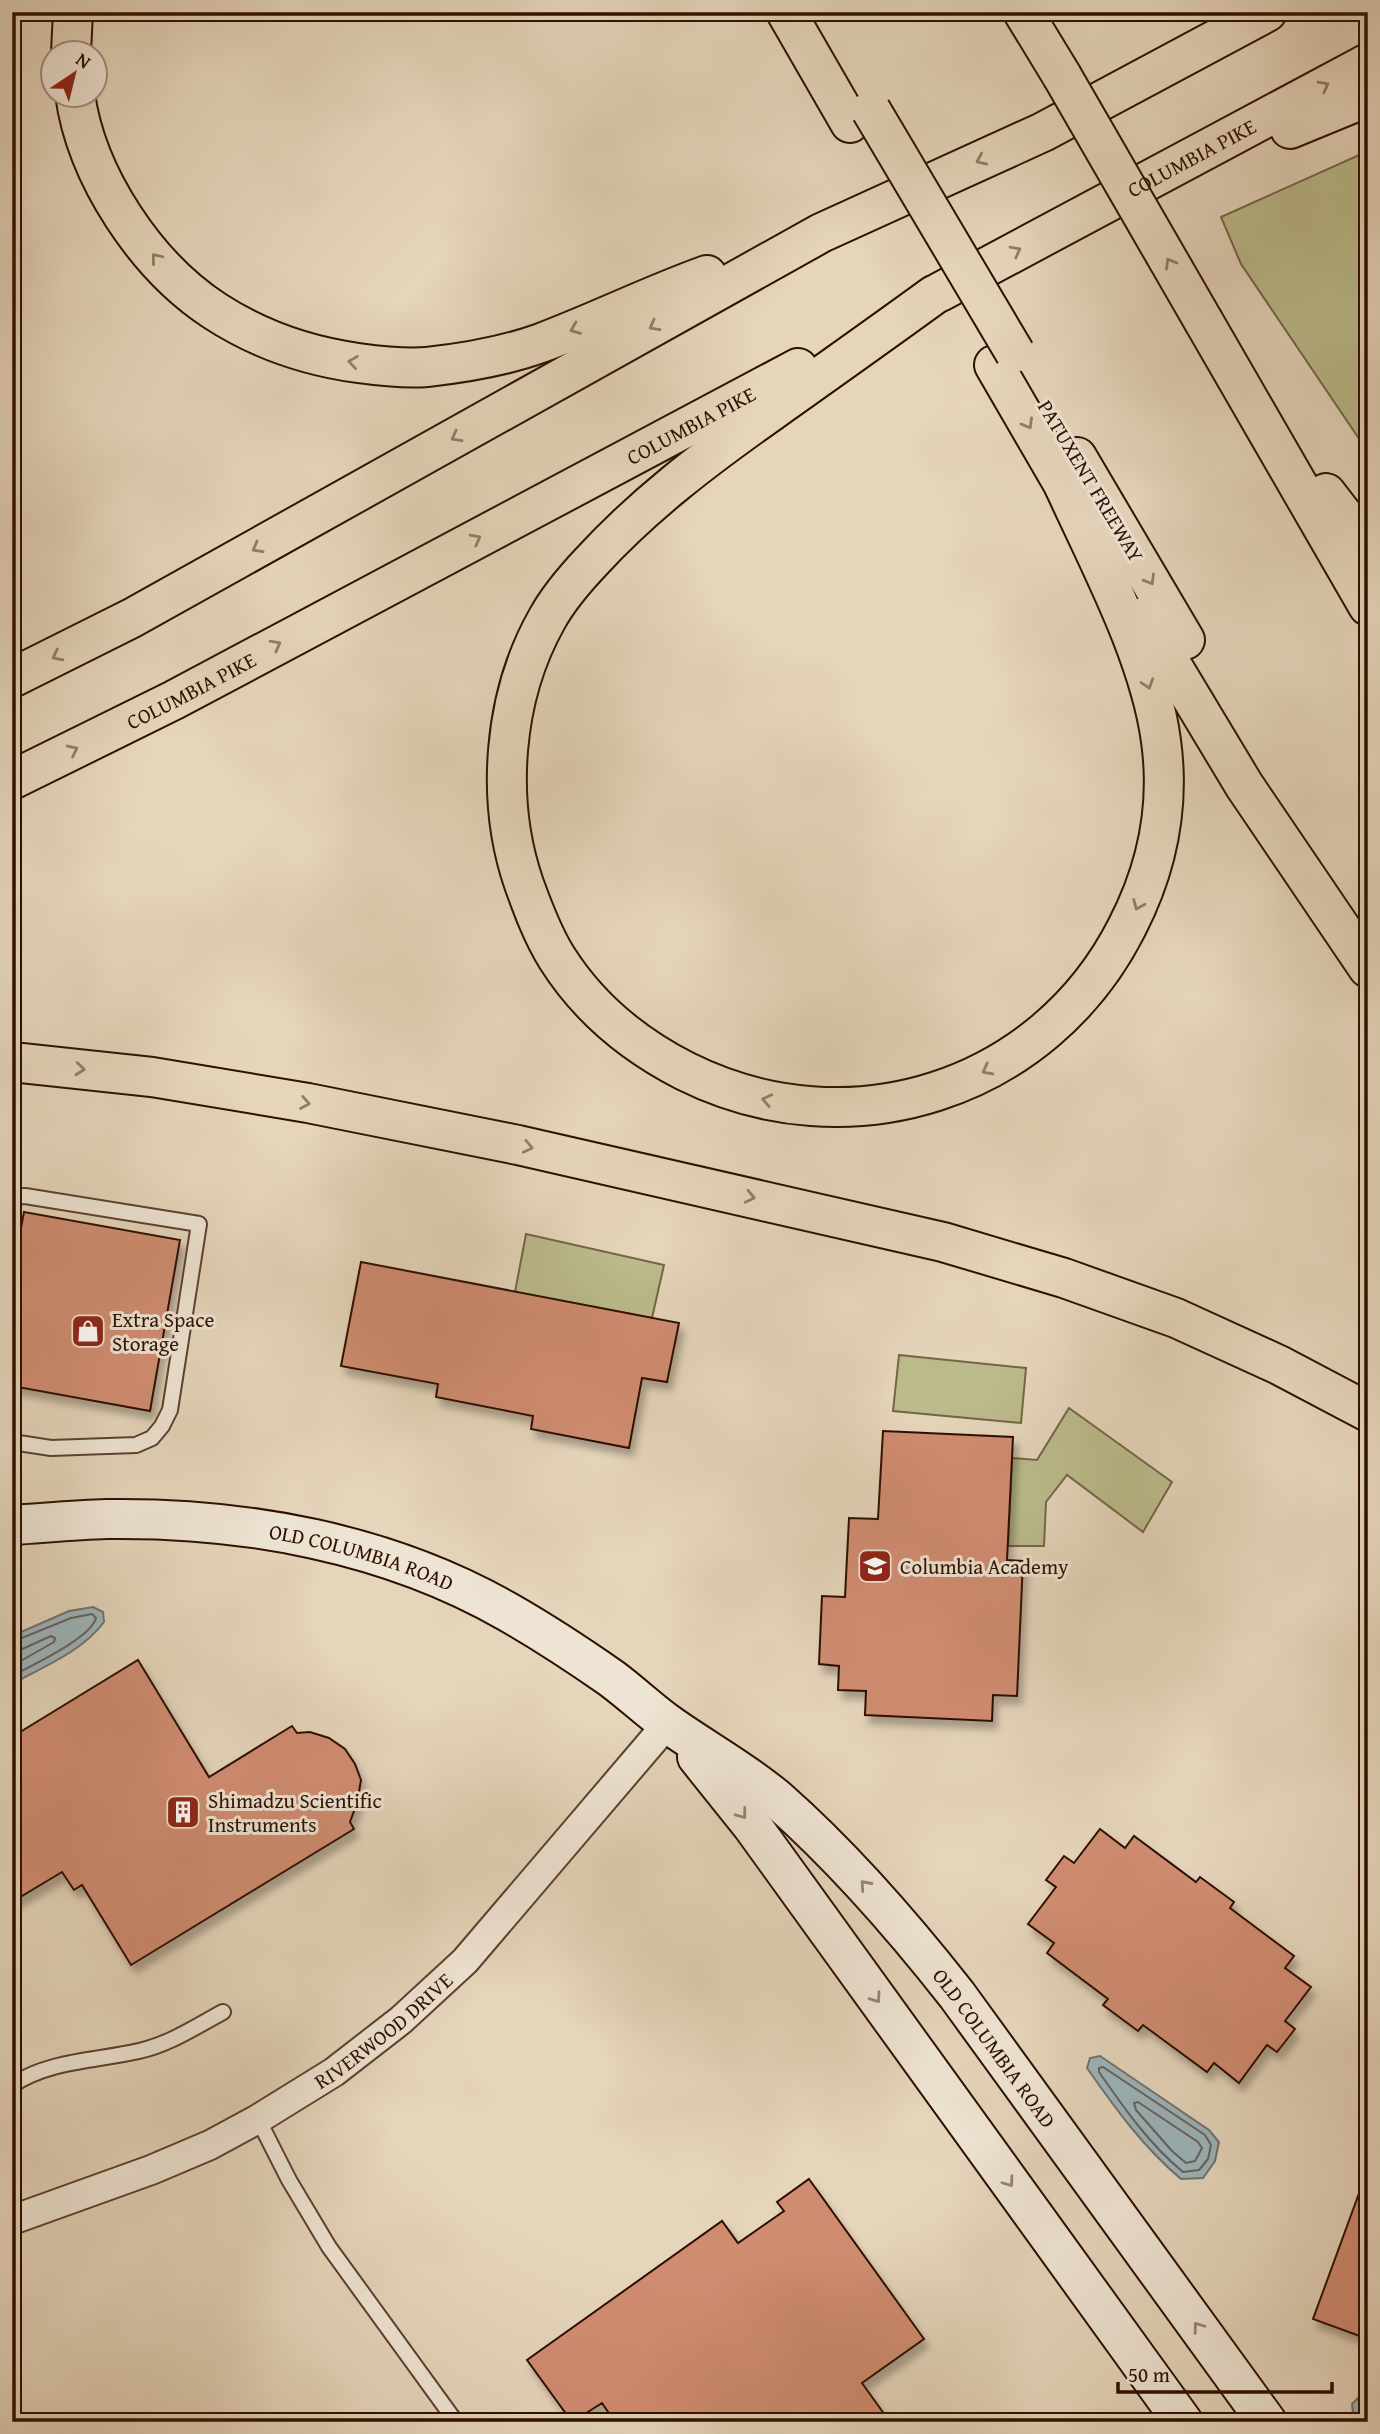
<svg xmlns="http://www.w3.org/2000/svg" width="1380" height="2434" font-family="'Gentium Book Plus',serif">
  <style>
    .green { fill: #bbbb8c; stroke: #746546; stroke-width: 2 }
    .water { fill: #9cb5bc; stroke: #707371; stroke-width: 2 }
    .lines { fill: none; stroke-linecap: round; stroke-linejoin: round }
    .shore { stroke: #65625e; stroke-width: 2 }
    .building { fill: #d08c71; stroke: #2e0f00; stroke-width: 2; filter: url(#shadow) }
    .lane-casing { stroke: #5c402f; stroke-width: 18 }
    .street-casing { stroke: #5c402f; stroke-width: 32 }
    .secondary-casing { stroke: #2e0f00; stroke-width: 42 }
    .highway-casing { stroke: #2e0f00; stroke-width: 42 }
    .lane { stroke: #eee4d3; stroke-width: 14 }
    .street { stroke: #eee4d3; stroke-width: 28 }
    .secondary { stroke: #eee4d3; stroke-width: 38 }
    .highway { stroke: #e5d5bb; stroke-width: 38 }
    .highway-bridge-casing { stroke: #2e0f00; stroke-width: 42; stroke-linecap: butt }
    .highway-bridge { stroke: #e5d5bb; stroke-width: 38 }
    .oneway { stroke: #937c67 }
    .oneway2 { stroke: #988474 }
    .labels { text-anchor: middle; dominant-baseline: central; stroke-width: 6; stroke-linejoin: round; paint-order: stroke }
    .street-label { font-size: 21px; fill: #2e0f00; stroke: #eee4d3 }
    .poi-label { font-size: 21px; fill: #2e0f00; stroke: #eee4d3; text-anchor: start }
  </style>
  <defs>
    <filter id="shadow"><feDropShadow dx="4.5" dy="8" stdDeviation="3.5" flood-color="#0004"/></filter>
  </defs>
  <rect width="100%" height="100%" fill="#e5d5bb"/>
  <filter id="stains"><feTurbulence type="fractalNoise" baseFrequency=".00286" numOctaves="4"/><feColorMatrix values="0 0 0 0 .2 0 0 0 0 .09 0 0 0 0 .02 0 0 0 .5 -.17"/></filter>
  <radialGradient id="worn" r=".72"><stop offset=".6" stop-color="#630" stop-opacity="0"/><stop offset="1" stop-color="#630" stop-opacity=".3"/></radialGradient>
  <!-- green -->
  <path class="green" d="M1368,151V452L1241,264L1221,217Z
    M526,1234L664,1265L652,1318L515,1292Z
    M899,1355L1026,1368L1021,1423L893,1411Z
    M1069,1408L1172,1482L1143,1532L1067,1475L1046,1502L1044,1546H1008L1012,1458L1037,1460Z"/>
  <!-- water -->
  <path class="water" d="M93,1607L103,1612L104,1622C83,1651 43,1667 12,1684V1636L69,1611Z
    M1100,2056L1209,2130L1219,2142L1215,2161L1203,2178L1181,2179C1143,2147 1115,2108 1087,2068L1090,2058Z
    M1368,2394V2422H1354L1352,2404L1360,2396Z"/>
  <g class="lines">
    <!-- shore -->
    <path class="shore" d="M12,1642L71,1618L92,1614L96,1618C91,1638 32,1665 12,1676
      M12,1651L20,1650L51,1636L55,1638L54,1642L12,1666
      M1103,2067L1205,2135L1211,2145L1208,2159L1199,2170L1183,2172C1149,2144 1124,2108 1099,2072V2068Z
      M1134,2103L1138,2102L1198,2142L1202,2148L1195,2161L1186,2163L1172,2151L1136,2110Z"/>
  </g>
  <!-- building -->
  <path class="building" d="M24,1212L180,1240L150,1411L12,1386V1276Z
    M361,1262L679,1323L667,1382L642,1378L629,1448L531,1429L533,1416L436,1397L438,1384L341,1366Z
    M883,1431L1013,1437L1007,1560L1023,1561L1017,1696L993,1695L992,1721L865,1715L866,1691L838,1690L839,1666L819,1664L822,1596L845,1597L849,1518L878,1519Z
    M138,1660L209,1777L292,1726L297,1733L310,1732L329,1738L345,1749L355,1764L361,1780L357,1803L350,1822L354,1829L131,1965L82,1885L74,1890L62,1872L12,1902V1737Z
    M1100,1829L1125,1848L1134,1836L1196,1882L1200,1877L1234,1902L1230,1908L1294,1956L1285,1968L1311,1987L1285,2021L1295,2029L1277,2052L1267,2045L1239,2083L1214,2063L1207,2072L1143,2025L1138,2031L1103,2005L1108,1999L1047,1953L1054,1943L1028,1924L1056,1887L1046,1880L1064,1856L1074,1863Z
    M1365,2177L1368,2178V2339L1313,2319Z
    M809,2179L924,2339L862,2383L890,2422H615L602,2403L572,2422L527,2360L722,2221L738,2243L784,2211L777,2202Z"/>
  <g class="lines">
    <!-- lane casing -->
    <g class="lane-casing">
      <path id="lane" d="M12,1197L25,1196L199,1224L170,1410L162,1426L152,1438L136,1445L51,1448L12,1442
        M12,2085C51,2060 95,2061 139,2051C170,2044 195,2027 223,2012
        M258,2119L289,2180L329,2247L456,2422"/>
    </g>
    <!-- street casing -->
    <g class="street-casing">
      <g id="street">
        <path id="s1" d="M12,2220L151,2170L210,2145L258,2119L334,2072L401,2020L465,1961L668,1723"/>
      </g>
    </g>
    <!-- secondary casing -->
    <g class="secondary-casing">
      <g id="secondary">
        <path id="s2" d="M12,1525C44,1523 75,1520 107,1519C244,1517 388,1543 508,1612C543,1632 578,1655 611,1678C630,1692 648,1709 667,1723C703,1749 743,1770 777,1799C844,1858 902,1925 957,1995L1267,2422"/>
        <path d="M697,1757L753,1827L1183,2422"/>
      </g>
    </g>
    <!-- highway casing -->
    <g class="highway-casing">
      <g id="highway">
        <path d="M786,12L850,123"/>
        <path d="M1023,12L1062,76"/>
        <path d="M71,52L73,12"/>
        <path d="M75,94C86,176 146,266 215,311C258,339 307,356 358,363C380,366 405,369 427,367C464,363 505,356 541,343C597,322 651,295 707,275"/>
        <path d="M1290,129L1368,97"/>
        <path id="s3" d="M940,292L1368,63"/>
        <path d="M934,295C879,335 824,374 769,413C704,459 644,504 590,563C575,579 558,599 547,619C503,697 495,800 524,884C533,909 543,936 557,958C588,1007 634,1045 685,1071C849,1153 1044,1091 1127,927C1157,869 1170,806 1161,741C1150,657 1099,563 1064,486"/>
        <path d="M1204,322L1368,606"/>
        <path d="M994,365L1077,508"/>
        <path d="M1077,457L1185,640"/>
        <path d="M1326,493L1368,547"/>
        <path d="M1143,617L1244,785L1368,968"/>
        <path d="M12,678L132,618L821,233L1043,132L1267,12"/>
        <path id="s4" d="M12,780L174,700L798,368"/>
        <path d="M12,1062L152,1077L308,1103L518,1145L943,1242L1064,1278L1176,1318L1279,1365L1368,1412"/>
      </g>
    </g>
    <!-- lane -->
    <use href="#lane" class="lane"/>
    <!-- street -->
    <use href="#street" class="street"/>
    <!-- secondary -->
    <use href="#secondary" class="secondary"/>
    <!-- highway -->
    <use href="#highway" class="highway"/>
    <!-- highway-bridge casing -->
    <g class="highway-bridge-casing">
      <path id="highway-bridge" d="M1062,76L1204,322
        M871,110L1015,353"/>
    </g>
    <!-- highway-bridge -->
    <use href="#highway-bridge" class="highway-bridge"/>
  </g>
  <!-- one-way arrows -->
  <defs><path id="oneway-chevron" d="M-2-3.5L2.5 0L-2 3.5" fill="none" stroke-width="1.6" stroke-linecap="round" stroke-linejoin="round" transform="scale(1.75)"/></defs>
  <g class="oneway">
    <use href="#oneway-chevron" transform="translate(1324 86) rotate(-28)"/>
    <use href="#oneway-chevron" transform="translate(981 160) rotate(156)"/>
    <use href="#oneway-chevron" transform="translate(1016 251) rotate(-28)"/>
    <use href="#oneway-chevron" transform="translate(156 258) rotate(-130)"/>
    <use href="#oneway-chevron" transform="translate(1170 263) rotate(-120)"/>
    <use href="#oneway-chevron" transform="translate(654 326) rotate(151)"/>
    <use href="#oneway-chevron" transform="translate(575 329) rotate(158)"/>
    <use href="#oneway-chevron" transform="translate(353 362) rotate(-172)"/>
    <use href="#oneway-chevron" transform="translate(1028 424) rotate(60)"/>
    <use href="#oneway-chevron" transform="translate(456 437) rotate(151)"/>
    <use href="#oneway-chevron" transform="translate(476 539) rotate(-28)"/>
    <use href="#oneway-chevron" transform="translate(257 548) rotate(151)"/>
    <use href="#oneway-chevron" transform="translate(1150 580) rotate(59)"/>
    <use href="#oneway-chevron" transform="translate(276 645) rotate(-28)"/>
    <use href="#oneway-chevron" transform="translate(57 656) rotate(153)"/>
    <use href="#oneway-chevron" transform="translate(1148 684) rotate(72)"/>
    <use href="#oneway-chevron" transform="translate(73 750) rotate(-26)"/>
    <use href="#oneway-chevron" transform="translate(1138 905) rotate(113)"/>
    <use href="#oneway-chevron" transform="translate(80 1069) rotate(6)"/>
    <use href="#oneway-chevron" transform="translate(987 1070) rotate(152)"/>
    <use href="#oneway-chevron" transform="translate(767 1100) rotate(-168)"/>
    <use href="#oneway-chevron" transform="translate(305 1103) rotate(10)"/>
    <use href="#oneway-chevron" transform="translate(528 1147) rotate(12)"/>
    <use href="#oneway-chevron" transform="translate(750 1197) rotate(13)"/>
  </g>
  <g class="oneway2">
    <use href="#oneway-chevron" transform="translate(742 1814) rotate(53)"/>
    <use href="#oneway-chevron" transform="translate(865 1885) rotate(-132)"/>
    <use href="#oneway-chevron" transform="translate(876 1998) rotate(55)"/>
    <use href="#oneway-chevron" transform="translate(1009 2182) rotate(54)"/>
    <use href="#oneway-chevron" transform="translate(1198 2327) rotate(-126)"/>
  </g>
  <!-- icons -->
  <defs>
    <g id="shop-square" transform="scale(1.75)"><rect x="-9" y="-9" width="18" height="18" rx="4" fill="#8f2418" stroke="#eee4d3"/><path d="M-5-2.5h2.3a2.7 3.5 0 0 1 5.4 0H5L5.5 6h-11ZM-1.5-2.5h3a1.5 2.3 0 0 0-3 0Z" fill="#fff"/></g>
    <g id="school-square" transform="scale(1.75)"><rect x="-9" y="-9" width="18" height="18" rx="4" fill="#8f2418" stroke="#eee4d3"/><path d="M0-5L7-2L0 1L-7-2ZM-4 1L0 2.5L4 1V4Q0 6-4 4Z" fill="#fff"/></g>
    <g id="building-square" transform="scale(1.75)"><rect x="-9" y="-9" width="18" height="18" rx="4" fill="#8f2418" stroke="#eee4d3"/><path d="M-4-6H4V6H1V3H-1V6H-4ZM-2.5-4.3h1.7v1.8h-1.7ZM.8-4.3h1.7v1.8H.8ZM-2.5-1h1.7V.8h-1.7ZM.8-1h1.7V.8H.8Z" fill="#fff"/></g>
  </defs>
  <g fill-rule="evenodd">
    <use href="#shop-square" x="88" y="1331"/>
    <use href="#school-square" x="875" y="1566"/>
    <use href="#building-square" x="183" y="1812"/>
  </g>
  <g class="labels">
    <!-- street labels -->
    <g class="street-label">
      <text stroke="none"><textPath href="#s3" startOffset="285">COLUMBIA PIKE</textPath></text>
      <text stroke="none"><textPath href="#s4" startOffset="766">COLUMBIA PIKE</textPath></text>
      <text transform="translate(1091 481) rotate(59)">PATUXENT FREEWAY</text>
      <text stroke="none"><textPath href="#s4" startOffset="200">COLUMBIA PIKE</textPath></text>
      <text stroke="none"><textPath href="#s2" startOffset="354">OLD COLUMBIA ROAD</textPath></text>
      <text stroke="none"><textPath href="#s1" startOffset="420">RIVERWOOD DRIVE</textPath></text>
      <text stroke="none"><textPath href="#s2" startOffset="1171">OLD COLUMBIA ROAD</textPath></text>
    </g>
    <!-- poi labels -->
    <g class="poi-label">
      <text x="112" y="1319">Extra Space<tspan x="112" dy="24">Storage</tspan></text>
      <text x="900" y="1566">Columbia Academy</text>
      <text x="208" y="1800">Shimadzu Scientific<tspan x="208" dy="24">Instruments</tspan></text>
    </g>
  </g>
  <!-- margin -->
  <rect width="1380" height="2434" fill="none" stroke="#e5d5bb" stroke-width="42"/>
  <rect x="14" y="14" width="1352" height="2406" fill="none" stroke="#2e0f00" stroke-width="3.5"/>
  <rect x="21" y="21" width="1338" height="2392" fill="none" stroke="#2e0f00" stroke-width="2"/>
  <!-- north arrow -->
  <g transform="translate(74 74) rotate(35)"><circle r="33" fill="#eee4d3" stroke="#a18f7f" stroke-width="2"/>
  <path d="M0-5L12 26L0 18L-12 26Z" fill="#8f2418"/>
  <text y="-10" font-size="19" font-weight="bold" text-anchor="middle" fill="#2e0f00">N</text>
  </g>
  <!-- scale -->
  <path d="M1118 2382v10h214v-10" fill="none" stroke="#2e0f00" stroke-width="3.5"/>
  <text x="1128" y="2382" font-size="21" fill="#2e0f00" stroke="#eee4d3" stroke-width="5" paint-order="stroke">50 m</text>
  <rect width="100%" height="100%" filter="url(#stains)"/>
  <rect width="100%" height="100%" fill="url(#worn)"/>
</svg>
